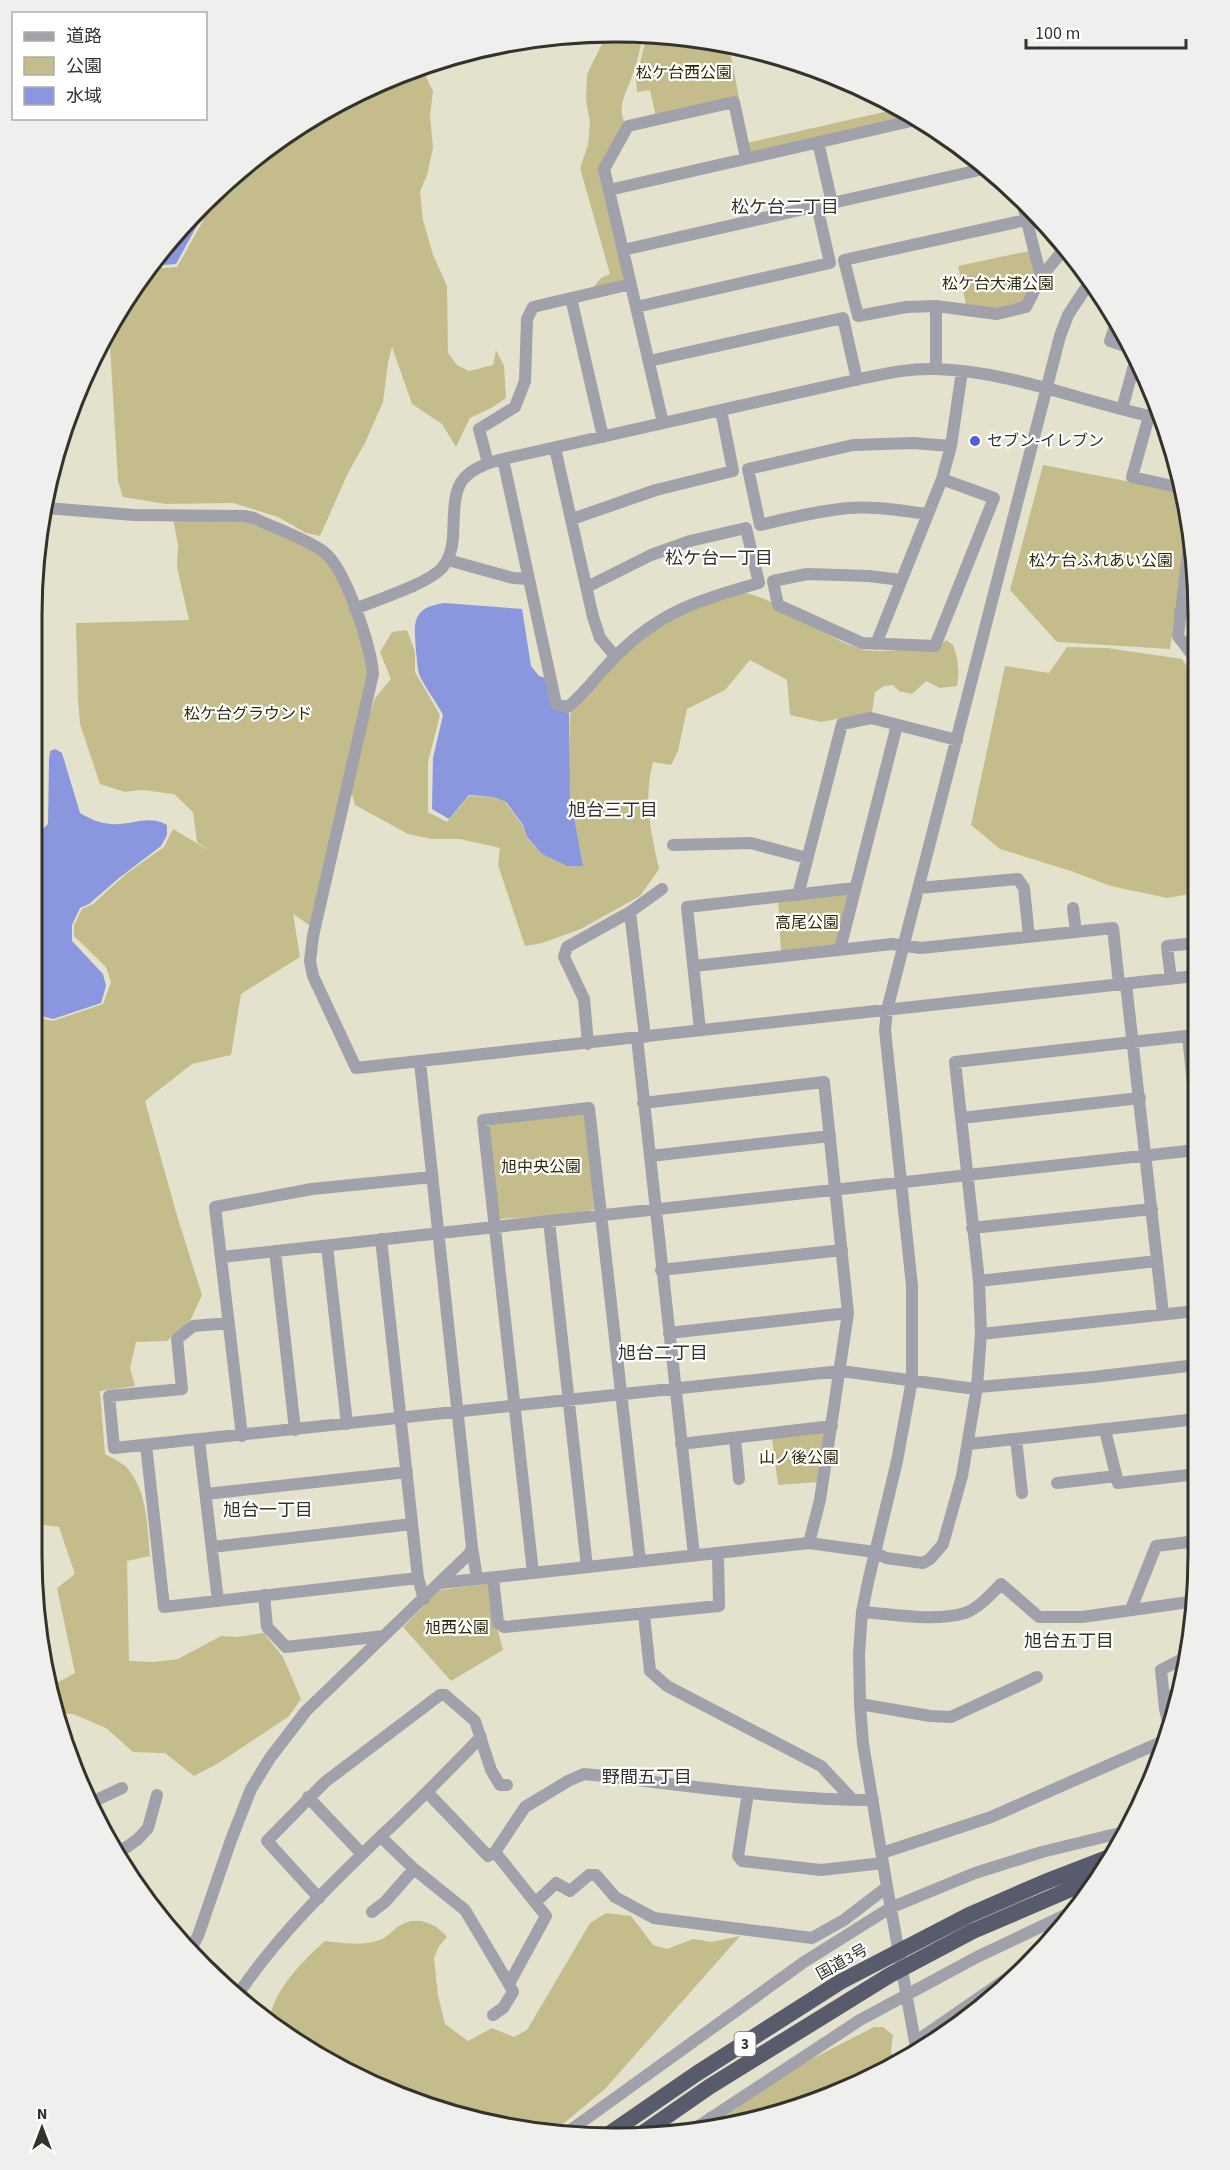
<svg xmlns="http://www.w3.org/2000/svg" width="1230" height="2170" font-family="'Source Sans 3','Noto Sans JP',sans-serif">
  <style>
    .green { fill: #c4bd8b }
    .water { fill: #8a96de }
    .lines { fill: none; stroke-linecap: round; stroke-linejoin: round }
    .minor { stroke: #a0a1aa; stroke-width: 12 }
    .highway { stroke: #575b6b; stroke-width: 16 }
    .poi-dot { fill: #565ed5; stroke: #fff; stroke-width: 2 }
    .labels { text-anchor: middle; dominant-baseline: central; stroke-width: 4.5; stroke-linejoin: round; paint-order: stroke }
    .shield { fill: #fff; stroke: #71706b; stroke-width: 1.5 }
    .shield-label { font-size: 15px; font-weight: bold; fill: #34332b }
    .park-label { font-size: 16px; fill: #302a04; stroke: #fff }
    .poi-label { font-size: 16px; fill: #34332b; stroke: #fff; text-anchor: start }
    .street-label { font-size: 16px; fill: #34332b; stroke: #fff }
    .neighbourhood-label { font-size: 18px; fill: #34332b; stroke: #fff }
    .rim { fill: none; stroke: #34332b; stroke-width: 3 }
  </style>
  <rect width="100%" height="100%" fill="#e4e1cd"/>
  <!-- green -->
  <path class="green" d="M607,34L643,35C640,48 638,61 633,73C628,91 616,104 625,124L600,167L624,281L592,289L601,278L610,274L580,168L588,145L590,122L586,100L587,74Z
    M647,35L692,37L729,45L739,98L656,117L650,90L637,92L636,78Z
    M421,67L433,91L430,116L433,148L427,175L420,192L423,220L433,255L447,286L448,353L457,365L469,371L493,365L496,350L504,366L506,398L491,408L470,418L456,447L442,424L412,404L392,347L388,363L383,402L365,443L348,473L320,536L306,533L278,517L233,503L166,504L123,497L118,481L110,346L127,301H126L153,263L162,268L177,267L204,219L210,199L260,152L357,92Z
    M902,108L916,117L750,154L747,143Z
    M1033,250L1039,276L1025,306L997,311L966,305L958,266Z
    M1043,465L1183,492L1189,520L1170,649L1057,642L1010,590Z
    M194,518L252,522L323,556L335,572L346,596L368,665V683L312,927L293,914L300,957L241,994L231,1055L192,1064L145,1101L178,1219L202,1295L191,1319L167,1341L136,1342L130,1368L135,1386L100,1391L105,1454C112,1458 123,1463 128,1469C148,1493 147,1527 150,1556L127,1561L129,1661L153,1662L178,1659L221,1636L236,1637L264,1633L283,1657L301,1699L288,1717L217,1764L194,1776L165,1753L133,1752L106,1728L73,1714L58,1713L53,1685L75,1673L57,1588L75,1574L59,1527L32,1523V1002L36,1017L53,1021L103,1004L111,982L106,967L74,936V925L82,909L93,904L126,874L164,847L173,829L210,851L197,842L193,812L174,794L142,790L125,792L100,784L80,724L78,700L76,623L189,620L177,567L178,545L173,519Z
    M741,592C785,600 819,636 861,649C875,654 921,648 939,647L946,640L953,645C958,659 960,671 957,686L940,688L926,681L912,694L899,691L893,685L884,686L875,692L872,712L821,722L790,715L787,680L750,660L725,690L687,709L678,751L671,765L653,762C643,799 651,833 659,869L640,896L581,929L542,943L525,946L498,865L500,848L460,839H432L408,834L355,805L351,791L366,726L375,698L391,679L380,652L392,632L407,630L415,652V672L440,715L428,762V812L447,822L469,796L492,797L505,802L523,826L527,838L542,854L567,866H583L575,822L570,806L569,778L570,715L576,704L645,635L685,610Z
    M1067,647L1107,648L1182,659L1194,676L1195,893L1167,898L1111,886L1071,871L1000,849L971,825L1005,666L1049,673Z
    M33,756L37,757L41,786L40,815L32,829Z
    M854,890L838,947L781,953L778,899Z
    M586,1113L594,1210L549,1216L499,1219L489,1124Z
    M827,1430L818,1482L778,1485L772,1438Z
    M492,1583L498,1631L503,1650L451,1681L403,1627L440,1590Z
    M606,1913L631,1916L653,1945L667,1949L693,1939L711,1942L740,1936L605,2089L551,2134H539C514,2129 487,2126 462,2118C395,2097 324,2067 269,2022C272,1992 303,1960 325,1941C343,1943 364,1947 382,1939C389,1936 394,1928 401,1925C417,1915 437,1924 447,1937L439,1946L434,1958L438,1996L445,2024L468,2041L492,2028L514,2037L527,2030L590,1923Z
    M874,2027H883L893,2035L891,2049L893,2067L838,2094L723,2128L727,2115L758,2093L802,2064Z"/>
  <!-- water -->
  <path class="water" d="M206,203L204,213L176,264L163,265L155,261L177,230Z
    M444,603L522,609L531,666L539,676L545,678L569,714L570,806L575,822L583,866H567L542,854L527,837L523,825L506,802L493,797L469,795L449,819L432,809L433,758L443,715C436,701 425,688 419,674C417,667 417,658 416,651C414,623 411,608 444,603Z
    M55,749L62,753L80,813C90,819 99,823 111,824C131,826 148,814 167,825V835L161,846L119,878L89,904L80,908L72,925V941L103,974L106,986L101,1003L53,1019L38,1015L32,998V839L48,824L49,760L50,751Z"/>
  <g class="lines">
    <!-- minor -->
    <path class="minor" d="M818,142L832,203L984,169
      M609,190L920,119
      M1021,198L1041,277
      M1026,220L844,260L858,316L906,307L936,306L997,314L1026,307L1041,277L1065,248
      M623,250L817,206L830,263L636,307
      M571,298L603,437
      M1116,324L1110,341L1128,347
      M649,361L843,318L857,380
      M936,369V306
      M1122,409L1135,362
      M1149,416L1132,477L1182,488
      M663,423L604,169L628,126L734,102L746,158
      M555,448L593,617L600,638L615,656
      M503,459L556,704L568,707C586,692 599,673 616,656C659,612 701,599 759,583L746,528L690,541L651,555L587,587
      M488,463L479,429L515,407L525,381L527,319L533,307L631,284
      M46,508L134,515L244,516L254,518C274,528 307,539 324,552C346,569 371,647 373,674L313,936L310,961L313,976L356,1068L1195,976
      M928,514C902,511 875,506 848,508C818,511 789,518 760,525L748,469L853,445L913,443L951,446
      M572,519L656,490L733,471L721,410
      M1191,529L1178,636L1194,657
      M448,560L513,578L529,579
      M901,580L869,576L807,574L773,581L778,605L862,643L935,646L994,498L942,479
      M355,609C378,599 426,585 442,568C450,559 452,549 453,538C455,491 451,472 503,459L864,378C888,373 911,368 936,369C1011,371 1089,404 1163,419
      M1180,611H1194
      M876,644L942,479L951,446L962,371
      M673,845L751,843L807,858
      M919,888L1018,879L1024,888L1029,937
      M798,895L842,724L871,718L957,740
      M1073,908L1076,932
      M630,912L645,1037
      M840,949L897,725
      M694,966L892,944L921,948L1113,928L1119,984
      M1171,979L1167,946L1195,943
      M1126,984L1163,1314
      M700,1030L687,907L855,888
      M1188,1036L1196,1112
      M637,1038L694,1555
      M588,1044L584,999L564,957L567,947L630,912L662,889
      M643,1103L824,1082L848,1313L820,1500L809,1543
      M961,1118L1140,1098
      M650,1156L830,1136
      M549,1221L587,1567
      M972,1228L1152,1209
      M381,1239L418,1578L424,1599
      M327,1246L347,1424
      M275,1251L295,1430
      M222,1257L1196,1150
      M661,1270L842,1250
      M979,1281L1157,1261
      M229,1323L193,1326L177,1339L182,1389L109,1396L114,1448L841,1371L968,1388L1093,1377L1196,1365
      M669,1333L848,1313
      M981,1334L1196,1311
      M1105,1430L1118,1483L1197,1474
      M242,1436L215,1207L312,1189L432,1177
      M735,1438L739,1479
      M1016,1439L1022,1493
      M199,1440L218,1601
      M681,1444L832,1426
      M969,1444L1197,1419
      M146,1445L164,1607L418,1578
      M1057,1483L1116,1476
      M206,1494L407,1472
      M212,1547L412,1524
      M472,1547L477,1579
      M533,1573L483,1120L589,1108L640,1561
      M493,1578L498,1623L504,1627L719,1606L718,1553
      M440,1583L809,1543L874,1552L886,1558L923,1563L930,1559L943,1544L962,1476L977,1387L981,1334L979,1281L955,1062L1195,1035
      M264,1595L267,1627L286,1647L384,1636
      M1131,1609L1156,1546L1197,1541
      M862,1612C894,1614 934,1622 965,1613C979,1608 991,1594 1001,1584L1039,1617H1082L1196,1601
      M644,1615L650,1671L667,1686L821,1766L853,1800
      M1164,1699L1177,1693
      M860,1704L930,1716L951,1717L1037,1677
      M1170,1729L1165,1709L1161,1670L1184,1658
      M427,1792L488,1856L495,1852L525,1807L568,1781L584,1774C680,1784 776,1800 873,1800
      M748,1793L738,1856L742,1861L821,1870L883,1863
      M308,1797L362,1854
      M88,1804L122,1788
      M381,1837L414,1869L465,1910L509,1984L546,1916L495,1852
      M882,1853L991,1817L1168,1739
      M117,1854L138,1839L148,1828L157,1795
      M319,1898L267,1841L325,1782L440,1695H445L475,1721L491,1770L500,1785H507
      M536,1902L556,1883L570,1891L589,1875H596L615,1897L654,1918L812,1938L844,1920L887,1887
      M372,1912L385,1902L414,1869
      M189,1952L198,1936L231,1840L251,1789L270,1758L306,1711L470,1553L472,1547L420,1062
      M237,1996C276,1937 329,1886 380,1837C415,1805 448,1771 481,1737
      M493,2015L503,2008L513,1992L509,1984
      M915,2042L1035,1959
      M917,2053L887,1887L863,1744L860,1704L859,1654L862,1612L868,1582L897,1461L912,1380V1286L885,1030L887,1010L1060,336L1068,315L1091,280
      M710,2118L716,2129
      M688,2133L860,2020L977,1957L1074,1911
      M565,2134L804,1962L890,1908L975,1873L1042,1852L1128,1831"/>
    <!-- highway -->
    <path class="highway" d="M606,2136L696,2074L840,1982L969,1915L1045,1882L1115,1855
      M637,2137L709,2087L890,1975L973,1931L1099,1877"/>
  </g>
  <!-- markers -->
  <circle class="poi-dot" cx="975" cy="441" r="6"/>
  <g class="labels">
    <!-- shield labels -->
    <rect class="shield" x="734.5" y="2032" width="21" height="24" rx="4.5"/>
    <g class="shield-label">
      <text x="745" y="2044">3</text>
    </g>
    <!-- park labels -->
    <g class="park-label">
      <text x="684" y="73">松ケ台西公園</text>
      <text x="998" y="284">松ケ台大浦公園</text>
      <text x="1101" y="561">松ケ台ふれあい公園</text>
      <text x="248" y="714">松ケ台グラウンド</text>
      <text x="807" y="923">高尾公園</text>
      <text x="541" y="1167">旭中央公園</text>
      <text x="799" y="1458">山ノ後公園</text>
      <text x="457" y="1628">旭西公園</text>
    </g>
    <!-- poi labels -->
    <g class="poi-label">
      <text x="987" y="441">セブン-イレブン</text>
    </g>
    <!-- street labels -->
    <g class="street-label">
      <text transform="translate(842 1962) rotate(-29)">国道3号</text>
    </g>
    <!-- neighbourhood labels -->
    <g class="neighbourhood-label">
      <text x="785" y="207">松ケ台二丁目</text>
      <text x="719" y="558">松ケ台一丁目</text>
      <text x="613" y="810">旭台三丁目</text>
      <text x="663" y="1353">旭台二丁目</text>
      <text x="268" y="1510">旭台一丁目</text>
      <text x="1069" y="1641">旭台五丁目</text>
      <text x="647" y="1777">野間五丁目</text>
    </g>
  </g>
  <!-- crop -->
  <path d="M0 0H1230V2170H0ZM615 42H615A573 573 0 0 1 1188 615V1555A573 573 0 0 1 615 2128H615A573 573 0 0 1 42 1555V615A573 573 0 0 1 615 42Z" fill="#efefee" fill-rule="evenodd"/>
  <path class="rim" d="M615 42H615A573 573 0 0 1 1188 615V1555A573 573 0 0 1 615 2128H615A573 573 0 0 1 42 1555V615A573 573 0 0 1 615 42Z"/>
  <!-- legend -->
  <rect x="12" y="12" width="195" height="108" fill="#ffffff" stroke="#aeadaa" stroke-width="1.5"/>
  <rect x="24" y="32" width="30" height="9" fill="#a0a1aa" stroke="#aeadaa" stroke-width="1.5"/>
  <text x="66" y="42" font-size="18" fill="#34332b">道路</text>
  <rect x="24" y="57" width="30" height="18" fill="#c4bd8b" stroke="#aeadaa" stroke-width="1.5"/>
  <text x="66" y="72" font-size="18" fill="#34332b">公園</text>
  <rect x="24" y="87" width="30" height="18" fill="#8a96de" stroke="#aeadaa" stroke-width="1.5"/>
  <text x="66" y="102" font-size="18" fill="#34332b">水域</text>
  <!-- north arrow -->
  <g transform="translate(42 2128)" stroke="#ffffff" stroke-width="4.5" paint-order="stroke">
  <path d="M0-4.5L10 22L0 15L-10 22Z" fill="#34332b"/>
  <text y="-9" font-size="16" font-weight="bold" text-anchor="middle" fill="#34332b">N</text>
  </g>
  <!-- scale -->
  <path d="M1026 39v9h160v-9" fill="none" stroke="#34332b" stroke-width="3"/>
  <text x="1035" y="39" font-size="18" fill="#34332b" stroke="#ffffff" stroke-width="4.5" paint-order="stroke">100 m</text>
</svg>
